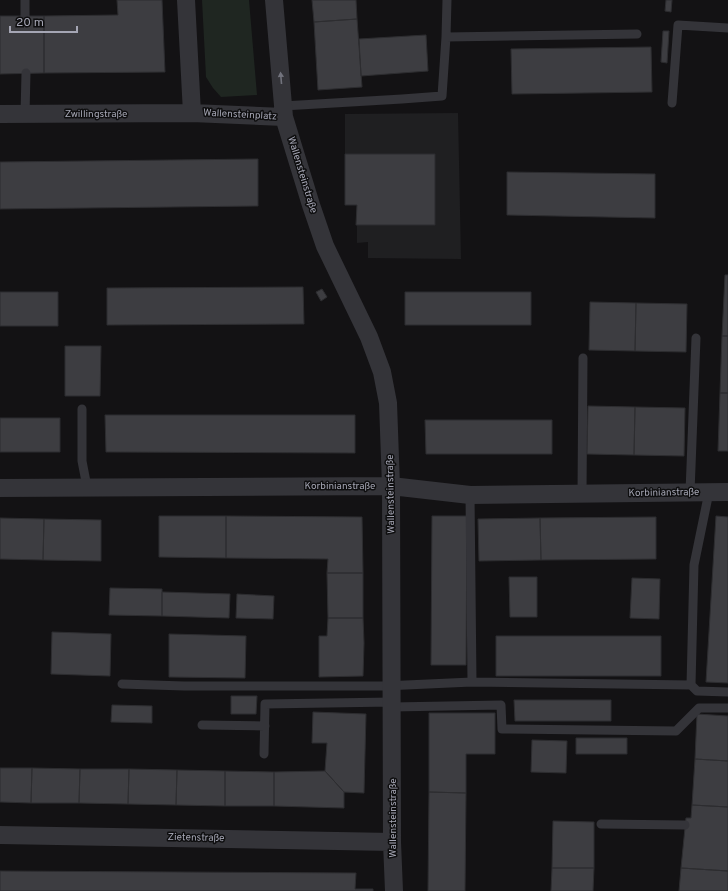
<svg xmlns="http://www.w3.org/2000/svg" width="728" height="891" font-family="Overpass,sans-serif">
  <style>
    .built { fill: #1f1f21 }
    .green { fill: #1f2621 }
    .building { fill: #3d3d41; stroke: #2d2d30 }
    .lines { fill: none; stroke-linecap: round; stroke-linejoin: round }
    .service { stroke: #343439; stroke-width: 9 }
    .minor { stroke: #343439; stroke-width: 18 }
    .oneway { fill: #72737d }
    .labels { text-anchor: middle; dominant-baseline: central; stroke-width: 3; stroke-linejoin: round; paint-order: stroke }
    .street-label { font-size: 10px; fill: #a5a6b4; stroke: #0e0e0f }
  </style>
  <rect width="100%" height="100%" fill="#131214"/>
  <!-- built -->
  <path class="built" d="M458,113L461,259L368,258V242L357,243V205H345V114Z"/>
  <!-- green -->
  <path class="green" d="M202,0H249L257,95L221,97L213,88L206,77Z"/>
  <!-- building -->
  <path class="building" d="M117,0H162L165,72L44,73V16L118,15Z
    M312,0H356L357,19L314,22Z
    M666,0H672L671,12L665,11Z
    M0,16H44V73L0,74Z
    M357,19L362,87L318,90L314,22Z
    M663,31H669L667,63L661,62Z
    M426,35L428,71L361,76L359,39Z
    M651,47L652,92L512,94L511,49Z
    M345,154H435V225H356L357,205H345Z
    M258,159V206L0,209V162Z
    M507,172L655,174V218L507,215Z
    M725,275H728V336H722Z
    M303,287L304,324L107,325V288Z
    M322,289L327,297L321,301L316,292Z
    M0,292H58V326H0Z
    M405,292H531V325H405Z
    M590,302L636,303L635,351L589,350Z
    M636,303L687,304L686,352L635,351Z
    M722,336H728V393H720Z
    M65,346H101L100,396H65Z
    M720,393H728V451H718Z
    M588,406L635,407L634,455L587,454Z
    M635,407L685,408L684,456L634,455Z
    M105,415H355V453L106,452Z
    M0,418H60V452H0Z
    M425,420H552V454H426Z
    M159,516H226V558L159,557Z
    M226,516L362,517L363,573H327L328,559L226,558Z
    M432,516H467L466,665H431Z
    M716,516L728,517V683L706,682Z
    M656,517V559L541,560L540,518Z
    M0,518L44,519L43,560L0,559Z
    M540,518L541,560L479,561L478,519Z
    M44,519L101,520V561L43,560Z
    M327,573H363V618H328Z
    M509,577H537V617H510Z
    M632,578L660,579L659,619L630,618Z
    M110,588L162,589V616L109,615Z
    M162,592L230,594L229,618L162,616Z
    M237,594L274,596L273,619L236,618Z
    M328,618H363L364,643L363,676L319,677V636H327Z
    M52,632L111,634L110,676L51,674Z
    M169,634L246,636L245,678L169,677Z
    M496,636H661V676H496Z
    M231,696H257L256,714H231Z
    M514,700H611V721H515Z
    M112,705L152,706V723L111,722Z
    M313,712L366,714L364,793L344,792L325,771L327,743H312Z
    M429,713H495V754H466V793L429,792Z
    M697,714L728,716V761L695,759Z
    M576,738H627V754H576Z
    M532,740L567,741L566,773L531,772Z
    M695,759L728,761V807L692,805Z
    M0,768H32L31,803L0,802Z
    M32,768L80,769L79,803H31Z
    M80,769H129L128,804L79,803Z
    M129,769L177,770L176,805L128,804Z
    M177,770L225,771V806L176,805Z
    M225,771L274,772V806H225Z
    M325,771L344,792V808L274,806V772Z
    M429,792L466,793L465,891H428Z
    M692,805L728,807V871L681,868L686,818H691Z
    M553,821L594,822V868H552Z
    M552,868H594L593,891H551Z
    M681,868L728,871V891H679Z
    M0,871L356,873L355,889H373V891H0Z"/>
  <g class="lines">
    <!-- service -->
    <path class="service" d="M25,0V16
      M446,37L637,34
      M672,103L678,25L728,28
      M283,106L402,99L442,96L446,37L447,0
      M25,114L26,73
      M82,409V461L87,487
      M690,492L696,338
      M582,494L583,358
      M470,495L472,682
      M122,684L184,686H384L472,682L691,685L694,565L709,492
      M691,685L697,691L728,692
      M392,707L501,705L502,729L676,731L699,708H728
      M202,725L265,726
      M264,754L265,704L392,702
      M601,824L685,825"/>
    <!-- minor -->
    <path class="minor" d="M186,0L192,113L284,117
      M274,0L284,117L311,205L325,246L369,337L382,372L388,403L391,486L392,842L394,891
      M0,114L192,113
      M0,488L391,486L470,495L728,492
      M0,835L392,842"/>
  </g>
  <!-- one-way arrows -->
  <defs><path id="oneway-solid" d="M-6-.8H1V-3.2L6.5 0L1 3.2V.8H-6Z"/></defs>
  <use class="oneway" href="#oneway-solid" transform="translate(281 78) rotate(-95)"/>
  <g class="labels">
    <!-- street labels -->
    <g class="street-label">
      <text x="96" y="114">Zwillingstraße</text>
      <text transform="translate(240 115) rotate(3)">Wallensteinplatz</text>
      <text transform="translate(302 175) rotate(73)">Wallensteinstraße</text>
      <text x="340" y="486">Korbinianstraße</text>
      <text transform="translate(664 493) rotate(-1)">Korbinianstraße</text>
      <text transform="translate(391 494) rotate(-91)">Wallensteinstraße</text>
      <text transform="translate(393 818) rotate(-90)">Wallensteinstraße</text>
      <text transform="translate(196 838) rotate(1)">Zietenstraße</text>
    </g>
  </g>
  <!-- scale -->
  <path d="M10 26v6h67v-6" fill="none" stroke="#a5a6b4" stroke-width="2"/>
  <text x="16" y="26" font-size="12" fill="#a5a6b4" stroke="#0e0e0f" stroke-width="3" paint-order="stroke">20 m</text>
</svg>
